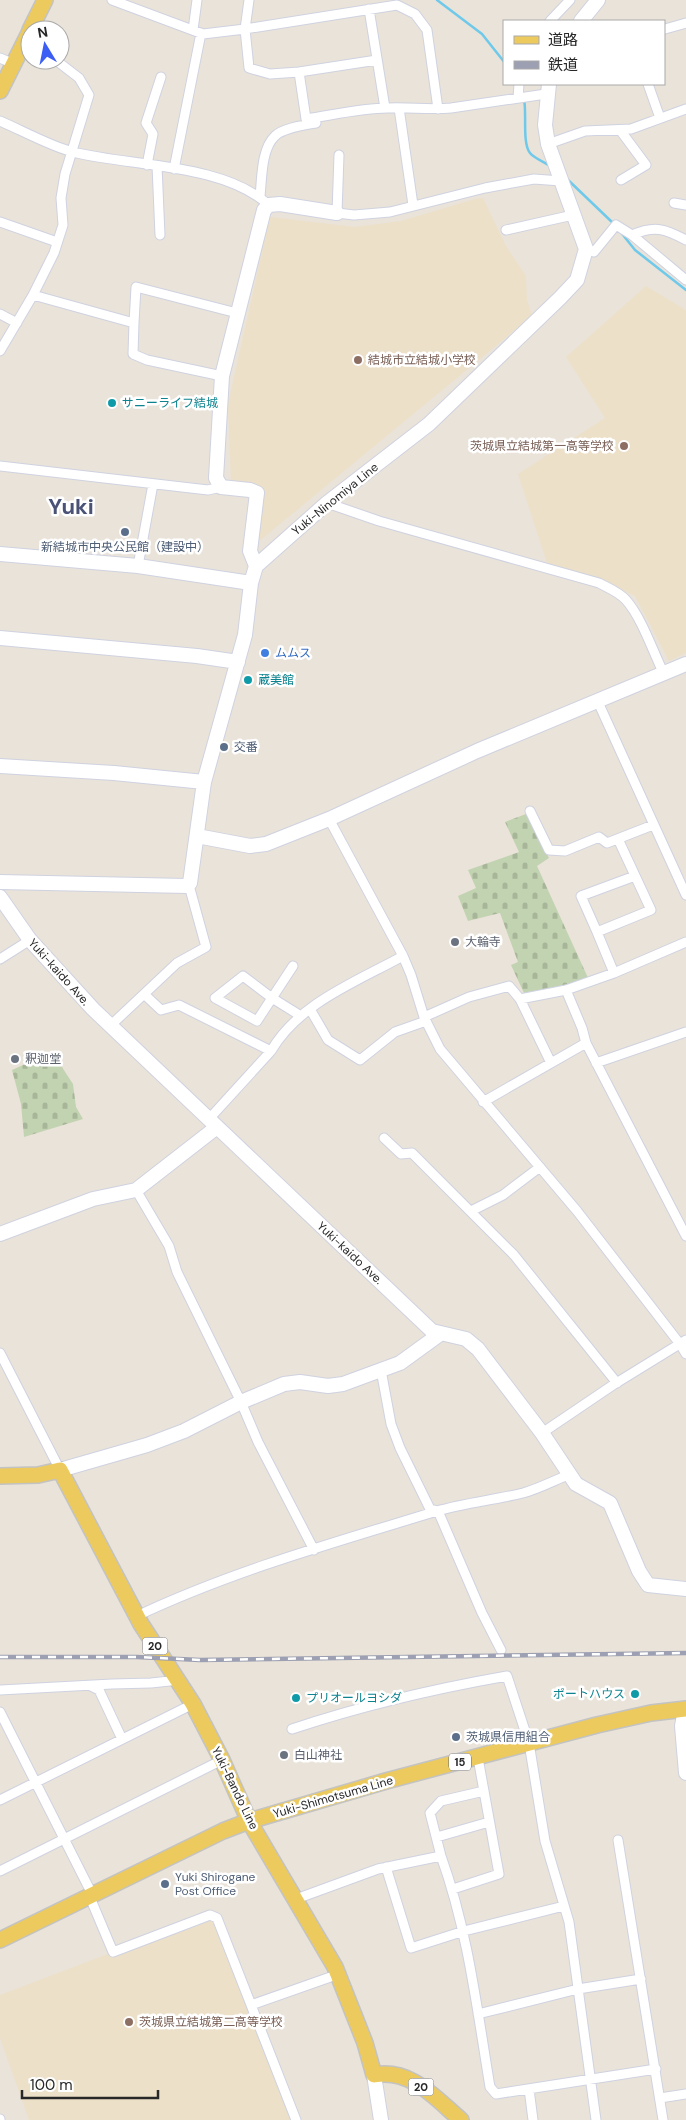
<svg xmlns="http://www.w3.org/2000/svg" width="686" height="2120" font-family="'DM Sans','Noto Sans JP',sans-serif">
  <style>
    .education { fill: #ece0c9 }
    .cemetery { fill: url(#cemetery-stones) }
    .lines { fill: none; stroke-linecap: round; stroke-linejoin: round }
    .stream { stroke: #6ec9ea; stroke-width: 2.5 }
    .street-casing { stroke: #cfd2e0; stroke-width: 11 }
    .secondary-casing { stroke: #cfd2e0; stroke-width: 16 }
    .primary-casing { stroke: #c3c3c3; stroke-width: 18 }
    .street { stroke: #fff; stroke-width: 9 }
    .secondary { stroke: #fff; stroke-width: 14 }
    .primary { stroke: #ecca5d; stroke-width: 15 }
    .rail-casing { stroke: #9da0b2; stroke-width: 4.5 }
    .rail { stroke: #fff; stroke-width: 2.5; stroke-dasharray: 8; stroke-linecap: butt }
    .education-dot { fill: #8d6e63; stroke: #fff; stroke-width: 2 }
    .culture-dot { fill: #0f9aa8; stroke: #fff; stroke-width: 2 }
    .service-dot { fill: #5c6f8a; stroke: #fff; stroke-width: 2 }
    .shop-dot { fill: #3f7fe0; stroke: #fff; stroke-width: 2 }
    .worship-dot { fill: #6b7280; stroke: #fff; stroke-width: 2 }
    .labels { text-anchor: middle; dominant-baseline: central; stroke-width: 5; stroke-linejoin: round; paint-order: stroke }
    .shield { fill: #fff; stroke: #686868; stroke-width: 1 }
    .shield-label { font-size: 11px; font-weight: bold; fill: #282828 }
    .education-label { font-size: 12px; fill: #785e54; stroke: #fff; text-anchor: start }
    .culture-label { font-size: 12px; fill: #0d838f; stroke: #fff; text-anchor: start }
    .street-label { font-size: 12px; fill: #282828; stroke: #fff }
    .service-label { font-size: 12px; fill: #4e5e75; stroke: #fff; text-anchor: start }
    .shop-label { font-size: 12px; fill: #366cbe; stroke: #fff; text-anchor: start }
    .worship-label { font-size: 12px; fill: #5b616d; stroke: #fff; text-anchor: start }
    .town-label { font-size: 22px; font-weight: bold; fill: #4a5276; stroke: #fff }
  </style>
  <defs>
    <pattern id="cemetery-stones" width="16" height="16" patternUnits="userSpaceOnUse" patternTransform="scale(1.25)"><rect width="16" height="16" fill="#c2d3b1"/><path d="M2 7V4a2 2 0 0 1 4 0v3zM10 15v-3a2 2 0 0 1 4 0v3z" fill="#a7b598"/></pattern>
  </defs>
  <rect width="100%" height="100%" fill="#eae3d9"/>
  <!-- education -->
  <path class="education" d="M483,198L506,246L526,276L527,300L532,316L246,552L252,497L231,482L228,404L270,217L355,227L401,221L475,199Z
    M646,286L686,310V653L669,661L635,596L588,575L547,563L518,474L605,418L566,357Z
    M210,1915L251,2005L296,2120H29L0,2038V1995Z"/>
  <!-- cemetery -->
  <path class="cemetery" d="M526,814L549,858L537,866L589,980L524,993L511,965L518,962L500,913L468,921L458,896L476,888L468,870L519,852L505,822Z
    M52,1052L73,1084L76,1107L83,1119L24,1137L21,1104L12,1070Z"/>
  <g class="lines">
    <!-- stream -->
    <path class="stream" d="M437,0L482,34L505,63
      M524,99C527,113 522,143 530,153C534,158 544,162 550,166
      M566,178L614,224
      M619,230L635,250L686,290"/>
    <!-- street casing -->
    <g class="street-casing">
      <path id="street" d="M112,0L203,34L245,29L249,0
        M369,9L385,108
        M550,21L570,0
        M665,29L686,23
        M193,30L197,0
        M0,58L14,64
        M299,72L377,60
        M648,84L660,118
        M518,98L519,84
        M399,108L413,205
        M438,109L427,30L415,14L397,5L245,29L249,68L270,74L299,72L306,119C333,115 361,108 388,108C409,107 430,110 451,108L546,94
        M0,121C21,130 52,147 73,152C133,167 222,163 269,205
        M620,130L646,165L621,180
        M548,144L585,131L631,129L686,109
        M339,155L337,213L354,215L390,212L485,188L534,179L561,181
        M147,165L153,134L146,123L161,77
        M157,166L160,235
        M174,169L201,33
        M260,196C262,179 261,149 275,136C283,128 305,125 316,123
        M674,203L686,205
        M0,222L57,242
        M506,230L573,215
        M632,235L686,280
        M586,249L594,252L616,225L632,235C655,225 665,229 686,240
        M33,295L134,323L133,354L147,360L222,376
        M0,314L17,323
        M134,323L136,287L237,313
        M0,351L33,295L54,253L63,225L61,198L65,174L89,95L79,78L57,61
        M0,466L208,490L221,487
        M327,503L379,521L599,583C608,588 619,592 626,600C642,618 653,652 664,674
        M138,566L153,484
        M598,702L686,895
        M530,811L549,850L565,851L599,837L607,843L653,825
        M329,819L403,956L411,975L424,1017L440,1049L577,1211L680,1344L686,1354
        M597,932L581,896L635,876
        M0,959L30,940
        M293,966L272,998L301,1016
        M614,973L597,932L651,910L618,839
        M243,976L272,998L257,1021L215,998Z
        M566,990L582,1028L586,1043L686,1236
        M144,994L161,1010L179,1005L271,1051
        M520,999L551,1063
        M310,1009L328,1040L360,1060L395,1032L426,1021
        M424,1017L469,997L509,986L520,999L566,990L614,973L686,942
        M110,1026L177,963L206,947L190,889V883
        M596,1063L686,1032
        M483,1102L586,1043
        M209,1119L271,1051C299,1003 356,982 403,956
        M384,1138L401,1154L412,1153L514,1255L617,1383
        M136,1190L169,1246L177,1272L241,1402L258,1442L314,1550
        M471,1211L503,1195L540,1167
        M0,1353L60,1470
        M381,1370L391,1424L400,1448L430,1509L438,1511L482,1613L501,1650
        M542,1433L613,1385L686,1340
        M137,1616C232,1571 336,1542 437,1511C465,1503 494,1500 523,1493C538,1489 553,1481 568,1475
        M91,1686L99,1690L122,1739
        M0,1690L112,1684L151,1683L179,1680
        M0,1712L92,1894
        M292,1729C364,1705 433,1689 507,1676L529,1743L545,1841L569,1922L596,2120
        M0,1800L193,1704
        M437,1837L489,1822
        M618,1840L663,2120
        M441,1856L430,1813L441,1801L484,1791
        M386,1867L411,1948L464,1931L564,1906
        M0,1871L222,1760
        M453,1889L499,1874L478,1758
        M89,1895L113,1952L210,1915L217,1918L296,2120
        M296,1899L378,1869L441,1856C468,1931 477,2009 490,2087L496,2094L656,2069
        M251,2005L339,1974
        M478,2014L578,1989L641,1979
        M529,2089L533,2120
        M660,2098L686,2094
        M0,2119V2120"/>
    </g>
    <!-- secondary casing -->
    <g class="secondary-casing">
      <path id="secondary" d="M581,21L598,0
        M0,554L138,566L251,583
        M256,566L250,551L257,493L250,490L221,487L216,478L222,376L264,210L269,205L280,204L337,213
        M0,638L197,656L238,662
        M0,766L114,773L204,782
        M197,836L250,846L266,844L329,819L477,751L686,664
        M0,882L187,886L190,883L204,782L245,635L251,583L256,566L327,503L429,424L560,298L577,280L586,249L548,144L545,125L549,84
        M0,897L30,940L93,1009L432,1331L466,1339L478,1349L542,1433L576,1484L610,1503L639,1571L648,1585L686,1589
        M0,1234L93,1199L136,1190L217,1127
        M60,1470L147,1445L184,1431L241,1402L284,1384L300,1382L328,1386L343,1384L400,1363L440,1334
        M685,1709L682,1726L686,1773
        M374,2075L381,2120"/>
    </g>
    <!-- primary casing -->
    <g class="primary-casing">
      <path id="primary" d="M30,30L45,0
        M0,91L30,31
        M0,1476L38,1475L60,1470L141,1624L193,1704L222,1760L249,1821L335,1967L365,2043L374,2075C411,2068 435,2098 461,2120
        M0,1940L223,1831L249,1821L386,1781L597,1725L651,1713L686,1709"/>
    </g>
    <!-- street -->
    <use href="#street" class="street"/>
    <!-- secondary -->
    <use href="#secondary" class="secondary"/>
    <!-- primary -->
    <use href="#primary" class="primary"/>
    <!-- rail casing -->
    <g class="rail-casing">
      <path id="rail" d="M0,1657H137L200,1660L686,1653"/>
    </g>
    <!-- rail -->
    <use href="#rail" class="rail"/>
  </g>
  <!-- markers -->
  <g class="education-dot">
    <circle cx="358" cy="360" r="5"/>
    <circle cx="624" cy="446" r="5"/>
    <circle cx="129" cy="2022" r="5"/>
  </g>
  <g class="culture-dot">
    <circle cx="112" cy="403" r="5"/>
    <circle cx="248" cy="680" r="5"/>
    <circle cx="635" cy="1694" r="5"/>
    <circle cx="296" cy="1698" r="5"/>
  </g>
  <g class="service-dot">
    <circle cx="125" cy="532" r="5"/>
    <circle cx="224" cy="747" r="5"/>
    <circle cx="456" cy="1737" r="5"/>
    <circle cx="165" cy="1884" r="5"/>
  </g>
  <circle class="shop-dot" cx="265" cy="653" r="5"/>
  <g class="worship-dot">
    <circle cx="455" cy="942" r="5"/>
    <circle cx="15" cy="1059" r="5"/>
    <circle cx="284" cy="1755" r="5"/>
  </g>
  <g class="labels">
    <!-- shield labels -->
    <g class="shield">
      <rect x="142.5" y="1637.5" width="25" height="17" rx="4"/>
      <rect x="449" y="1753.5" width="22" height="17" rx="4"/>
      <rect x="408.5" y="2078.5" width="25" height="17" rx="4"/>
    </g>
    <g class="shield-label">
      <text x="155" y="1646">20</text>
      <text x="460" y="1762">15</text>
      <text x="421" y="2087">20</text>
    </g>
    <!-- education labels -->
    <g class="education-label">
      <text x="368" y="360">結城市立結城小学校</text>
      <text x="614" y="446" text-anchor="end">茨城県立結城第一高等学校</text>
      <text x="139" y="2022">茨城県立結城第二高等学校</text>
    </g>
    <!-- culture labels -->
    <g class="culture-label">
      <text x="122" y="403">サニーライフ結城</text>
      <text x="258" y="680">蔵美館</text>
      <text x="625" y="1694" text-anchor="end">ポートハウス</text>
      <text x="306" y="1698">プリオールヨシダ</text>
    </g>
    <!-- street labels -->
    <g class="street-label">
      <text transform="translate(335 499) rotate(-39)">Yuki-Ninomiya Line</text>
      <text transform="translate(59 972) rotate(48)">Yuki-kaido Ave.</text>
      <text transform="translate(350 1253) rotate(43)">Yuki-kaido Ave.</text>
      <text transform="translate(235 1788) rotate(64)">Yuki-Bando Line</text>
      <text transform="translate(333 1797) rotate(-16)">Yuki-Shimotsuma Line</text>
    </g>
    <!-- service labels -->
    <g class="service-label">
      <text x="125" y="547" text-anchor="middle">新結城市中央公民館（建設中）</text>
      <text x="234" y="747">交番</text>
      <text x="466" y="1737">茨城県信用組合</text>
      <text x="175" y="1877">Yuki Shirogane<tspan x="175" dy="14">Post Office</tspan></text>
    </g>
    <!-- shop labels -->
    <g class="shop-label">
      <text x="275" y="653">ムムス</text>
    </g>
    <!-- worship labels -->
    <g class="worship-label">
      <text x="465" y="942">大輪寺</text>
      <text x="25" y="1059">釈迦堂</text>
      <text x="294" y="1755">白山神社</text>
    </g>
    <!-- town labels -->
    <g class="town-label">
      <text x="71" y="506">Yuki</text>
    </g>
  </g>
  <!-- legend -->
  <rect x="503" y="20" width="162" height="65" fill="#ffffff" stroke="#a9a9a9"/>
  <rect x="514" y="36" width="25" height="8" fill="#ecca5d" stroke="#a9a9a9"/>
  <text x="548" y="45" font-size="15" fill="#282828">道路</text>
  <rect x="514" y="61" width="25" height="8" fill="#9da0b2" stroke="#a9a9a9"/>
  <text x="548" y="70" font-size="15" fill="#282828">鉄道</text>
  <!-- north arrow -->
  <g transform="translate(45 45) rotate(350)"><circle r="24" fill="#ffffff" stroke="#a9a9a9"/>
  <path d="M0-4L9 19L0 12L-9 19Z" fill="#3c5ef4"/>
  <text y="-8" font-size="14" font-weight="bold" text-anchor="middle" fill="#282828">N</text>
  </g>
  <!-- scale -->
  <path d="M22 2090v8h136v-8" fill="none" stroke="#282828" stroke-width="2.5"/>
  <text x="30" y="2090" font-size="15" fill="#282828" stroke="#ffffff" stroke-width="4" paint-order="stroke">100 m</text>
</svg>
